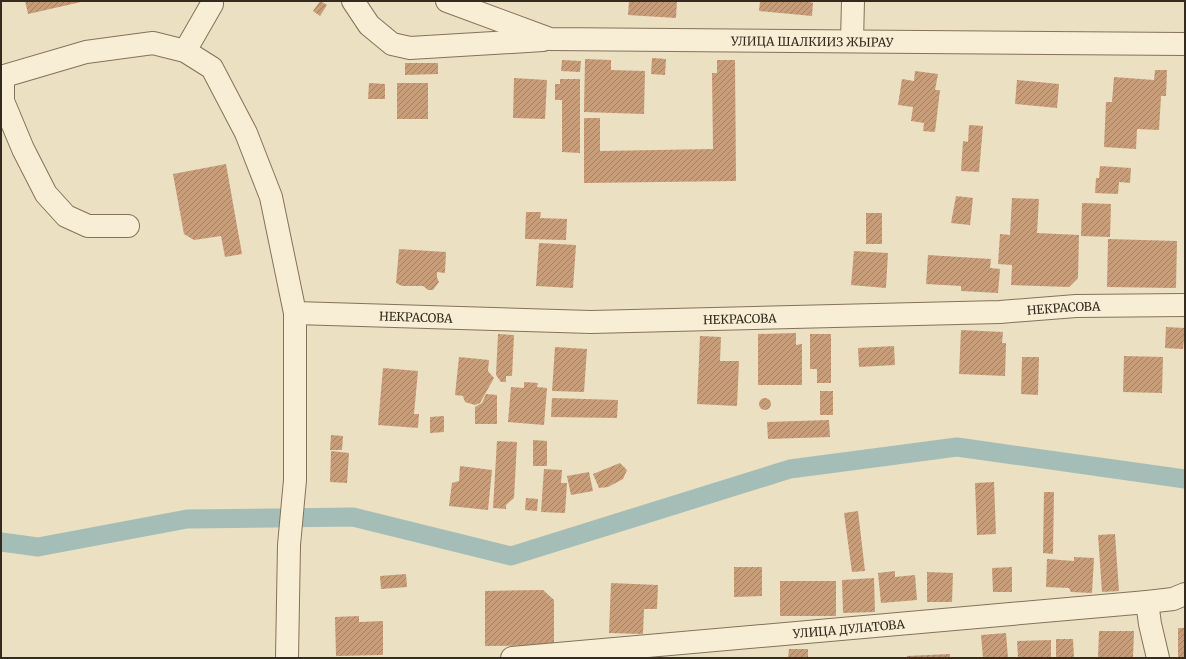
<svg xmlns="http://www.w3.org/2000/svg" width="1186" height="659" font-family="Merriweather,serif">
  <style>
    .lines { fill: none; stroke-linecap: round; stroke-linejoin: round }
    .canal { stroke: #a4beb7; stroke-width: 19 }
    .building { fill: url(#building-hatch) }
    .minor-casing { stroke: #84725a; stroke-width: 24 }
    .minor { stroke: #f7eed5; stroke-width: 22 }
    .labels { text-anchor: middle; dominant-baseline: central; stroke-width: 4; stroke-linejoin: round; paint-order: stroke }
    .street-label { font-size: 12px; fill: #352a1e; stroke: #f3ebd1 }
  </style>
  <defs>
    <pattern id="building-hatch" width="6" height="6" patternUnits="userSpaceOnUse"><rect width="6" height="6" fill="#c79d7a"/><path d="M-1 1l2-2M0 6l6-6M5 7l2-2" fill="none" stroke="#a28063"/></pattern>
  </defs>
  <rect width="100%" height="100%" fill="#ebe0c2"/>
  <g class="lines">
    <!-- canal -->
    <path class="canal" d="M1,542L38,547L187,519L353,517L511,556L790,469L957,447L1185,479"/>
  </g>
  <!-- building -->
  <path class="building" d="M25,1H81V2L28,14Z
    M320,1L327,5L320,16L313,11Z
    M629,1H677L676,18L628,15Z
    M760,1H806L813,3L812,16L759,11Z
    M652,58L666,59L665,75L651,74Z
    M585,59L611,60V70L645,71L644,114L584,112Z
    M562,60L581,61L580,72L561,71Z
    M717,60H735L736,181L584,183V118H600V151L713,149L712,73H717Z
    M405,63H438V74L405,75Z
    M1155,70H1167L1166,96H1161L1159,130L1137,129L1136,149L1104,147L1106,102H1112L1114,77L1154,80Z
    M915,71L938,74L935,90H940L935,132L923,131L924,123L911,121L913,107L898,105L902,79L914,81Z
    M514,78L547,80L545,119L513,118Z
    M560,79H580V153L562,152V100H555V84H560Z
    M1017,80L1059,84L1057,108L1015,104Z
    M369,83L385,84V99H368Z
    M397,83H428V119H397Z
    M969,125L983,126L979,172L961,171L963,141L968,142Z
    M226,164L242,254L225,257L221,236L194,240L184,234L173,174Z
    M1100,166L1131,168L1130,183L1119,182L1118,194L1095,193L1096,178H1099Z
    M956,196L973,198L970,225L951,223Z
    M1012,198L1039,199L1037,233L1079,235L1078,278L1069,287L1011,285L1012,265L998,264L1000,234L1010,235Z
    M1082,203L1111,204L1110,237L1081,236Z
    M526,212H541L540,218L567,219L566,240L525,239Z
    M866,213H882V244H866Z
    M1108,239L1177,241L1176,288L1107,287Z
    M539,243L576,245L573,288L536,286Z
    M399,249L446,252L445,273L437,272V278L439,282L433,290H428L423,286H402L396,283Z
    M854,251L888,253L886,288L851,285Z
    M928,255L991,259L990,268L1000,269L998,293L961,291V286L926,284Z
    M1166,327L1185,328L1183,349L1165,348Z
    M961,330L1003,332L1002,343H1006L1005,376L959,374Z
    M796,333V345L802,344V385H758V334Z
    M498,334L514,335L512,376H506V382H501L496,375Z
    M810,334H831V383H817V369H810Z
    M700,336L721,337L720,361H739L737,406L697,404Z
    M894,346L895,365L859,367L858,348Z
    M555,347L587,349L584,392L552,391Z
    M1124,356L1163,357L1162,393L1123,392Z
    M459,357L489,360L488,371L494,378L480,403L475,405L465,402L463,396L455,395Z
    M1022,357H1039L1038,395L1021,394Z
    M383,368L418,371L414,414H419L418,428L378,425Z
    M524,382L538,383L537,387L547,388L544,425L508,422L511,387L524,388Z
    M820,391H833V415H820Z
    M486,394L497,395V424H475V407L482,403Z
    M759 404a6 6 0 1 1 12 0a6 6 0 1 1-12 0Z
    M552,398L618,400L617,418L551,417Z
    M444,416V432L430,433V417Z
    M829,420L830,437L768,439L767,422Z
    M331,435L343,436L342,450H330Z
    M533,440L547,441V466H533Z
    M497,441L517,442L514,498L506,505V509L493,508Z
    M331,451L349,453L347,483L330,482Z
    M620,463L627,470L623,479L608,487L599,488L593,474Z
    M460,466L492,470L488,510L449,506L452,483L459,481Z
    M544,469L562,470L561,483H567L565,513L541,512Z
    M589,472L593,491L571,495L567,476Z
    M994,482L996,534L977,535L975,483Z
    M1044,492H1054L1053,554L1043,553Z
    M526,498L538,499L537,511L525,510Z
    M858,511L865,571L852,572L844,513Z
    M1115,534L1119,591L1102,592L1098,535Z
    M1074,557L1094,558L1092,593L1071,592L1069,588L1046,587L1047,559L1074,561Z
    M734,567H762V596L734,597Z
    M1012,567V592H993L992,568Z
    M895,571V577L915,575L917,600L881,603L878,573Z
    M927,572L953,573L952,602H927Z
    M406,574L407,587L381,589L380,576Z
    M874,578L875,612L843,613L842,580Z
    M780,581H836V616H780Z
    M611,583L658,585L657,609H644L643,634L609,633Z
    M543,590L554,600V645L485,646V591Z
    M359,616V622L383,621V655L336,656L335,617Z
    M1178,628H1185V658H1178Z
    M1099,631H1134L1133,658H1098Z
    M1006,633L1008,658H983L981,635Z
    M1056,639H1073L1074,658H1056Z
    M1051,640V658H1018L1017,641Z
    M789,649H808V658H788Z
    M950,654V658H907V656Z"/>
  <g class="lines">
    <!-- minor casing -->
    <g class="minor-casing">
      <g id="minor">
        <path d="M353,1L369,25L392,44L410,48L543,40"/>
        <path id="s1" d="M447,1L550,39L1185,44"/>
        <path d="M852,41L853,1"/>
        <path d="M185,51L212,4"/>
        <path d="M1,77L86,52L153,43L185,51L212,68L246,133L271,197L295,313V480L289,545L287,658"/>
        <path d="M3,77V101L23,149L46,194L66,216L88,226H128"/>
        <path id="s2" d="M295,313L591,322L1000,312L1076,306L1185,305"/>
        <path d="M1147,602L1150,624L1158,658"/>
        <path id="s3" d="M512,658L1147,602L1173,599L1185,594"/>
      </g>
    </g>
    <!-- minor -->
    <use href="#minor" class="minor"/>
  </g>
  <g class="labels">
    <!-- street labels -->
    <g class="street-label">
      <text stroke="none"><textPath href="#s1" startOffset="372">УЛИЦА ШАЛКИИЗ ЖЫРАУ</textPath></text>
      <text stroke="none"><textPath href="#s2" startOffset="769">НЕКРАСОВА</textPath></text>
      <text stroke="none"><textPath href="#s2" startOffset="121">НЕКРАСОВА</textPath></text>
      <text stroke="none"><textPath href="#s2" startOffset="445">НЕКРАСОВА</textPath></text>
      <text stroke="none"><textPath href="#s3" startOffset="338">УЛИЦА ДУЛАТОВА</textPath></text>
    </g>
  </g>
  <!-- border -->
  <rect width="1186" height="659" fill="none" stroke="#352a1e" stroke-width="4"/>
</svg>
